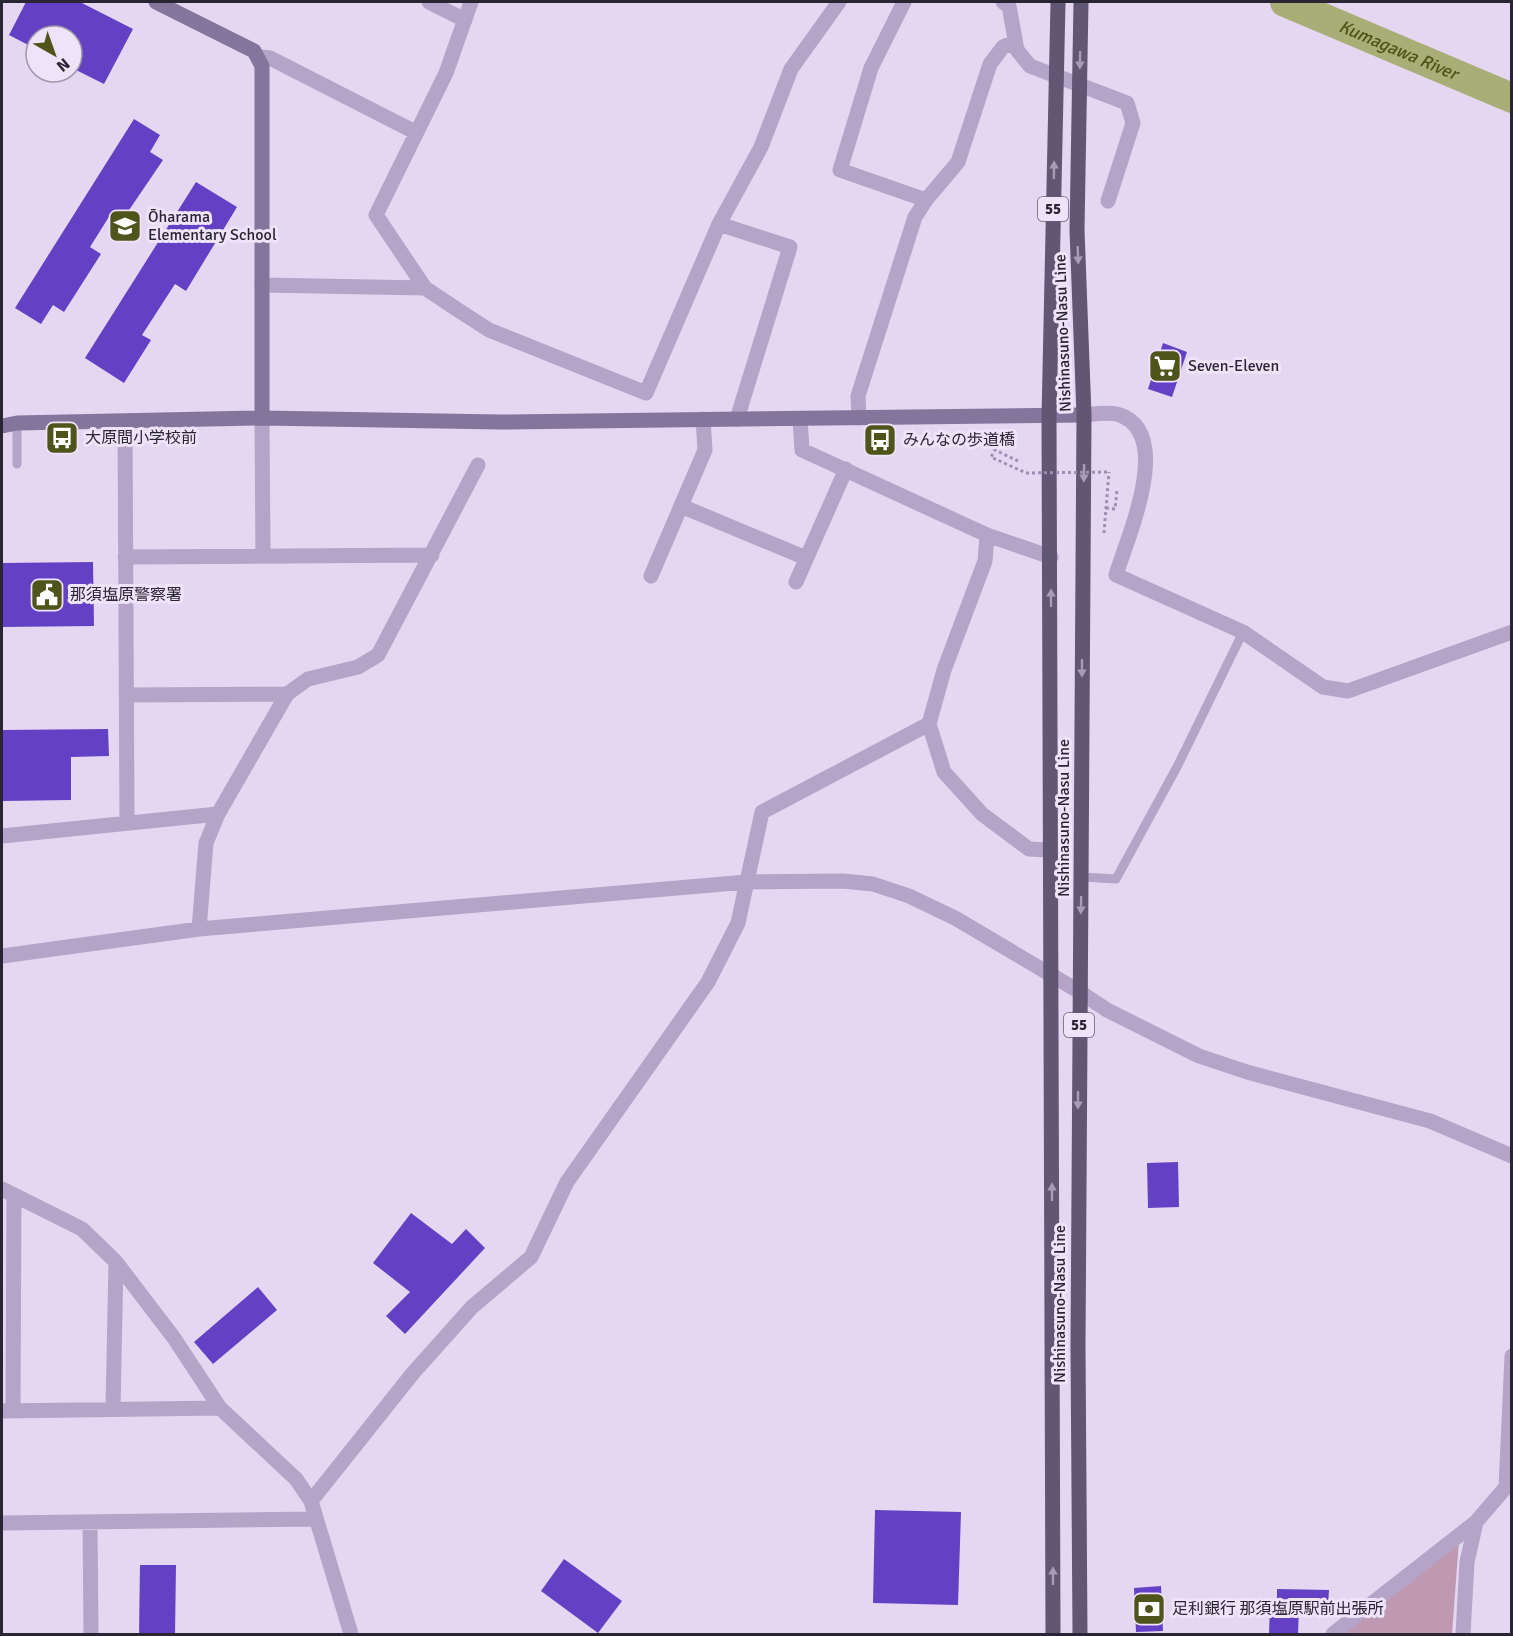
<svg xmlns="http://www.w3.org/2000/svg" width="1513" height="1636" font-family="Signika,'Noto Sans JP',sans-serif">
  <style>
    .green { fill: #bf98b1 }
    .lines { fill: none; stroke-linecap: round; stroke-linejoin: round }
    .river { stroke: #a9ad76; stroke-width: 30 }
    .building { fill: #6440c5 }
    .path { stroke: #9f8eb4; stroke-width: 3; stroke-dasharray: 3 3; stroke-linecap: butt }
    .lane { stroke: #b5a3c8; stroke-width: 9 }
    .street { stroke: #b5a3c8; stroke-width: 15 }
    .secondary { stroke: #84759c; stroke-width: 15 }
    .primary { stroke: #625675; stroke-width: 15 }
    .path-bridge { stroke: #9f8eb4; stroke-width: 3; stroke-dasharray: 3 3; stroke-linecap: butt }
    .oneway { fill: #a89cb7 }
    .labels { text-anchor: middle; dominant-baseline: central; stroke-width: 6; stroke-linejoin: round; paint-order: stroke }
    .shield { fill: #efe3f9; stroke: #655e6e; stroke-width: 1.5 }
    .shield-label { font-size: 15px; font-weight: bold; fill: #2a2533 }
    .poi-label { font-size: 16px; fill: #2a2533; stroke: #efe3f9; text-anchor: start }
    .street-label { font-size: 16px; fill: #2a2533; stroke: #efe3f9 }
    .water-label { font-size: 18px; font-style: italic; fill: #4f541b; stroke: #efe3f9 }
  </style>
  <rect width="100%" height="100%" fill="#e5d7f1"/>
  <!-- green -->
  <path class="green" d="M1459,1540L1452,1634H1344Z"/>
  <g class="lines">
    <!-- river -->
    <path class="river" id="s1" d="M1285,2L1512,98"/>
  </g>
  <!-- building -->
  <path class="building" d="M26,2H80L133,29L104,84L72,68V36H36V49L9,35Z
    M134,119L160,135L150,152L163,160L123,219L112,212L90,247L101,254L64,312L53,305L41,324L15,308Z
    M196,182L237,207L186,291L175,284L142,335L151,340L124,383L85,358Z
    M1163,343L1187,352L1172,397L1148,389Z
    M93,562L94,626L2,627V563Z
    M108,729L109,756L71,757V800L2,801V730Z
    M1178,1162L1179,1207L1148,1208L1147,1163Z
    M411,1213L452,1244L466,1229L485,1248L405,1334L386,1316L410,1292L373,1263Z
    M258,1287L277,1310L213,1364L194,1342Z
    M875,1510L961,1512L958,1605L873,1603Z
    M564,1559L622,1601L598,1633L541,1591Z
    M140,1565H176L175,1635H139Z
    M1161,1586L1163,1631L1136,1632L1134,1588Z
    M1277,1589L1329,1590L1328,1606L1299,1605L1298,1635H1269L1270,1602H1277Z"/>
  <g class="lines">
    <!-- path -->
    <path class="path" d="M1018,461L995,450L991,457L1026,473
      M1106,508L1115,509L1117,490
      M1104,533L1109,472"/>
    <!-- lane -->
    <path class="lane" d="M17,423V464
      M1082,877L1116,879L1178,765L1243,632"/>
    <!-- street -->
    <path class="street" d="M429,2L465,20
      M471,2L446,73L376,215L425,288L458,310L489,330L646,393L719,224L761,147L791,69L839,2
      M904,2L871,68L840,170L926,200L958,162L990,64L1003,47L1015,42
      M1003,2L1009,6L1017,50L1030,66L1127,103L1133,123L1108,201
      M260,57L270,58L415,132
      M719,224L790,247L737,419
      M262,285L425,288
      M1084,415C1094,414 1107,412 1117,414C1176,431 1127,538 1116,575L1243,632L1323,687L1348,691L1512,632
      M262,418L263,556
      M859,418L858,396L915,217L926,200
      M800,419L802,450L987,535L1051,557
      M125,422L127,823
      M681,506L806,558
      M125,557L432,555
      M651,576L705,450L703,419
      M796,582L846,469
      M128,695L287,694
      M929,724L944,772L982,814L1029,849L1050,850
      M2,836L218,814
      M199,929L206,843L218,814L287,694L308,679L358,667L378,655L478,465
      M2,956L199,929L747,882L843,881L873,884L909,896L955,918L1080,992L1107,1010L1199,1056L1247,1072L1430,1121L1512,1156
      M2,1189L82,1229L116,1262L174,1338L220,1408L296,1479L311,1501L351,1634
      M113,1409L116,1262
      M2,1411L220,1408
      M13,1411L14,1195
      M311,1501L413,1373L472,1307L531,1257L567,1182L708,982L738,923L762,812L929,724L944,670L985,561L987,535
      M90,1522L91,1634
      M2,1523L314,1519
      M1333,1634L1476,1522L1506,1487L1512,1356
      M1463,1634L1467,1562L1476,1522"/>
    <!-- secondary -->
    <path class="secondary" d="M156,2L254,51L262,66V418
      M2,426L17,423L262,418L500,422L1084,415"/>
    <!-- primary -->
    <path class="primary" d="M1053,1634L1049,417L1058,2
      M1080,1634L1078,1346L1084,415L1077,230L1081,2"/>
    <!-- path-bridge -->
    <path class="path-bridge" d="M1026,473L1109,472"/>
  </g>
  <!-- one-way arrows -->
  <defs><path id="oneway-solid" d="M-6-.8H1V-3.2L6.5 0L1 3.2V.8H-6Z" transform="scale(1.5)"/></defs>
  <g class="oneway">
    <use href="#oneway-solid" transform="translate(1080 60) rotate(91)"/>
    <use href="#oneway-solid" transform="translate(1054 170) rotate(-89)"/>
    <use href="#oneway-solid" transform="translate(1078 255) rotate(88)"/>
    <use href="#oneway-solid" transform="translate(1084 473) rotate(91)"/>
    <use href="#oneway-solid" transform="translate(1051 598) rotate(-90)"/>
    <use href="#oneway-solid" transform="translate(1082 668) rotate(90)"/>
    <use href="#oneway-solid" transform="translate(1081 905) rotate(91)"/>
    <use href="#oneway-solid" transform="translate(1078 1100) rotate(90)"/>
    <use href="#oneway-solid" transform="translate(1052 1192) rotate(-90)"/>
    <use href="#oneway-solid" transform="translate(1053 1576) rotate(-90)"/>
  </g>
  <!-- icons -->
  <defs>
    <g id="school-square" transform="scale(1.725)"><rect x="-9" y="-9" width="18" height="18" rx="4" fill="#4f541b" stroke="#efe3f9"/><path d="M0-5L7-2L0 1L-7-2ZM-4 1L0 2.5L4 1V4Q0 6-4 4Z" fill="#fff"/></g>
    <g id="supermarket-square" transform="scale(1.725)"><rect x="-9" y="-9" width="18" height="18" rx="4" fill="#4f541b" stroke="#efe3f9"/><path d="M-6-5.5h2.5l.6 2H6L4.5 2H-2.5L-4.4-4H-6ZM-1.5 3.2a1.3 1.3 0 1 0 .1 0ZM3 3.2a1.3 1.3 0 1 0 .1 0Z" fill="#fff"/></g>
    <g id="bus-square" transform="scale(1.725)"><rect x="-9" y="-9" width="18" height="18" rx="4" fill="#4f541b" stroke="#efe3f9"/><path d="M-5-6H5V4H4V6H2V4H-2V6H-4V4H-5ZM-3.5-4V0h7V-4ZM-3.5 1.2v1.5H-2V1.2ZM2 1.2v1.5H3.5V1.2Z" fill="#fff"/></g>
    <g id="civic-square" transform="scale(1.725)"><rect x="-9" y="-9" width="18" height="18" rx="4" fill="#4f541b" stroke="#efe3f9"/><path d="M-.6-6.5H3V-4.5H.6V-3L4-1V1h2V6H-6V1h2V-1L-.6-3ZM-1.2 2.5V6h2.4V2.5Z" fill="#fff"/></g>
    <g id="bank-square" transform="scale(1.725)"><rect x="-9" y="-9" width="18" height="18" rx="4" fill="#4f541b" stroke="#efe3f9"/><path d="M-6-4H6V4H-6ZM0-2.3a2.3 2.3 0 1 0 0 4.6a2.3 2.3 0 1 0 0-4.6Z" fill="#fff"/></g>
  </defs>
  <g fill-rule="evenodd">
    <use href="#school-square" x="125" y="226"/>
    <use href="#supermarket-square" x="1165" y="366"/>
    <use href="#bus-square" x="62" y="438"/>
    <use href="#bus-square" x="880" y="440"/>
    <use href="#civic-square" x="47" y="595"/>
    <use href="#bank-square" x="1149" y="1609"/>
  </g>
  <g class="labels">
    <!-- shield labels -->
    <g class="shield">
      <rect x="1038" y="197" width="30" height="24" rx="4.5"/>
      <rect x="1064" y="1013" width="30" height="24" rx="4.5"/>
    </g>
    <g class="shield-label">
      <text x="1053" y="209">55</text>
      <text x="1079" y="1025">55</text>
    </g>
    <!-- poi labels -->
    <g class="poi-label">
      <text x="148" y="217">Ōharama<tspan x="148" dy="18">Elementary School</tspan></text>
      <text x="1188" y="366">Seven-Eleven</text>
      <text x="85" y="438">大原間小学校前</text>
      <text x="903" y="440">みんなの歩道橋</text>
      <text x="70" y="595">那須塩原警察署</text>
      <text x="1172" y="1609">足利銀行 那須塩原駅前出張所</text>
    </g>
    <!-- street labels -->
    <g class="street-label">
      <text transform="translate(1063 333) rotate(-92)">Nishinasuno-Nasu Line</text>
      <text transform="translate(1064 818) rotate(-90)">Nishinasuno-Nasu Line</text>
      <text transform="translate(1060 1304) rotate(-90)">Nishinasuno-Nasu Line</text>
    </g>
    <!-- water labels -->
    <g class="water-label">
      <text stroke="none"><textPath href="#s1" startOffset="123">Kumagawa River</textPath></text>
    </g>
  </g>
  <!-- border -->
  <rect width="1513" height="1636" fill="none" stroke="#2a2533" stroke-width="6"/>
  <!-- north arrow -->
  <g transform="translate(54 54) rotate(140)"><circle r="28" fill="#efe3f9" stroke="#a097aa" stroke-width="1.5"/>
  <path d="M0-4.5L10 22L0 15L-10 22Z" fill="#4f541b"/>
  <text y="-9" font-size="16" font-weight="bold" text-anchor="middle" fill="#2a2533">N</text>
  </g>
</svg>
